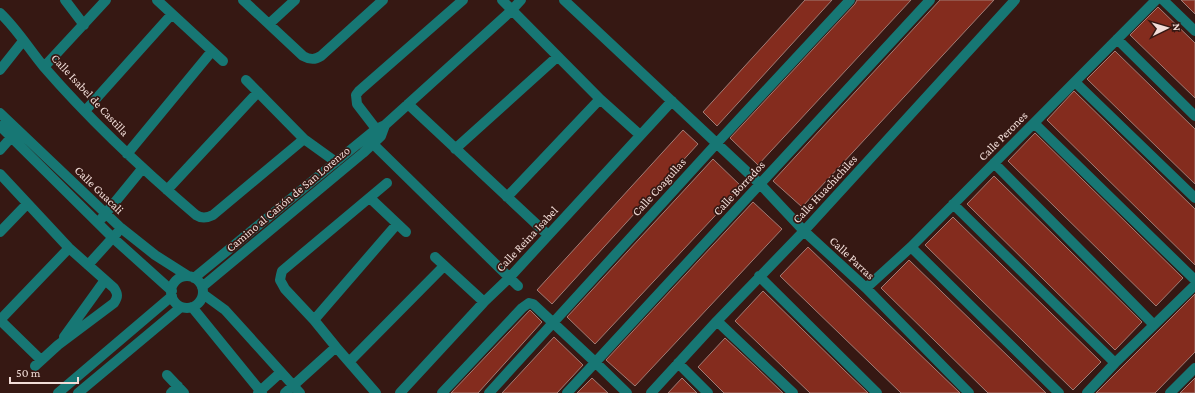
<svg xmlns="http://www.w3.org/2000/svg" width="1195" height="393" font-family="'Crimson Pro',serif">
  <style>
    .building { fill: #842c1e; stroke: #a27c75 }
    .lines { fill: none; stroke-linecap: round; stroke-linejoin: round }
    .minor { stroke: #177774; stroke-width: 10 }
    .labels { text-anchor: middle; dominant-baseline: central; stroke-width: 3.5; stroke-linejoin: round; paint-order: stroke }
    .street-label { font-size: 12px; fill: #f2ddd8; stroke: #361813 }
  </style>
  <rect width="100%" height="100%" fill="#361813"/>
  <!-- building -->
  <path class="building" d="M805,0H832L717,126L703,112Z
    M857,0H911L758,165L730,138L855,4Z
    M940,0H994L802,207L773,181Z
    M1181,0H1195V14Z
    M1158,7L1195,43V98L1130,35Z
    M1115,51L1195,129V184L1087,79Z
    M1074,91L1195,209V265L1047,120Z
    M683,130L698,144L552,304L537,290Z
    M1035,133L1183,278L1156,306L1008,161Z
    M713,159L742,187L595,344L567,317Z
    M994,176L1142,322L1115,350L967,204Z
    M753,202L782,229L635,386L606,360Z
    M953,217L1101,362L1073,390L925,245Z
    M808,247L960,393H901L780,276Z
    M909,260L1046,393H988L881,288Z
    M763,291L844,370L868,393H810L735,321Z
    M1195,294V352L1155,393H1096Z
    M530,310L542,322L478,393H451Z
    M554,337L583,365L557,393H502Z
    M725,338L756,367L783,393H724L698,367Z
    M592,378L608,393H577Z
    M682,378L697,393H668Z
    M1195,378V393H1180Z"/>
  <g class="lines">
    <!-- minor -->
    <path class="minor" d="M65,0L84,25
      M157,0L223,61
      M243,0L303,56C310,60 315,60 321,56L383,0
      M502,0L600,99L640,135
      M564,0L760,184L804,231L866,288L969,393
      M1163,0L1195,31
      M0,13C17,29 29,49 44,67C90,120 142,169 196,215C202,219 207,218 213,215L304,139
      M269,24L295,0
      M1117,39L1195,116
      M44,67L106,0
      M0,70L23,41
      M246,80L304,139L336,162
      M1075,82L1195,198
      M408,104L548,235
      M85,111L172,14
      M0,113L121,228L155,255L188,276
      M1034,123L1195,280
      M0,126L112,237L172,291
      M380,134L360,108L357,104L356,95L359,91L463,0
      M368,139L518,286
      M455,149L557,57
      M0,150L15,133
      M127,154L212,51
      M994,163L1154,325
      M0,174L69,248L114,288C118,294 118,297 114,303L58,345L35,366
      M167,190L258,92
      M507,197L600,99
      M370,198L406,232
      M953,204L1115,363
      M102,218L142,169
      M0,232L27,204
      M911,247L1059,393
      M435,257L484,302
      M88,265L117,233
      M759,276L877,393
      M171 292a16 16 0 1 1 32 0a16 16 0 1 1-32 0Z
      M194,278L376,129L385,125L511,11L521,0
      M202,287L363,153L381,136L385,125
      M866,288L911,247L1156,0
      M203,294L225,310L300,393
      M192,307L262,393
      M314,320L397,224
      M717,321L793,393
      M64,337L105,280
      M41,360L0,320L69,248
      M349,362L444,266
      M678,363L708,393
      M167,375L184,393
      M58,393L172,296
      M78,393L181,307
      M171,393L178,386
      M258,393L280,373
      M285,393L336,347
      M376,393L336,347L314,320L285,289L280,280L281,275L282,271L387,183
      M400,393L484,302L509,278L672,101
      M442,393L522,308L529,303L533,304L595,362L627,393
      M489,393L717,143L850,0
      M567,393L930,0
      M651,393L717,321L804,231L1015,0
      M1087,393L1115,363L1195,285
      M1170,393L1195,368"/>
  </g>
  <g class="labels">
    <!-- street labels -->
    <g class="street-label">
      <text transform="translate(90 95) rotate(47)">Calle Isabel de Castilla</text>
      <text transform="translate(1003 136) rotate(-45)">Calle Perones</text>
      <text transform="translate(659 187) rotate(-48)">Calle Coagullas</text>
      <text transform="translate(739 188) rotate(-47)">Calle Borrados</text>
      <text transform="translate(825 189) rotate(-47)">Calle Huachichiles</text>
      <text transform="translate(99 190) rotate(44)">Calle Guacali</text>
      <text transform="translate(288 199) rotate(-40)">Camino al Cañón de San Lorenzo</text>
      <text transform="translate(527 239) rotate(-47)">Calle Reina Isabel</text>
      <text transform="translate(852 258) rotate(43)">Calle Parras</text>
    </g>
  </g>
  <!-- north arrow -->
  <g transform="translate(1167 28) rotate(85)" stroke="#361813" stroke-width="3" paint-order="stroke">
  <path d="M0-3L7 15L0 10L-7 15Z" fill="#f2ddd8"/>
  <text y="-6" font-size="11" font-weight="bold" text-anchor="middle" fill="#f2ddd8">N</text>
  </g>
  <!-- scale -->
  <path d="M10 377v6h68v-6" fill="none" stroke="#f2ddd8" stroke-width="2"/>
  <text x="16" y="377" font-size="12" fill="#f2ddd8" stroke="#361813" stroke-width="3" paint-order="stroke">50 m</text>
</svg>
